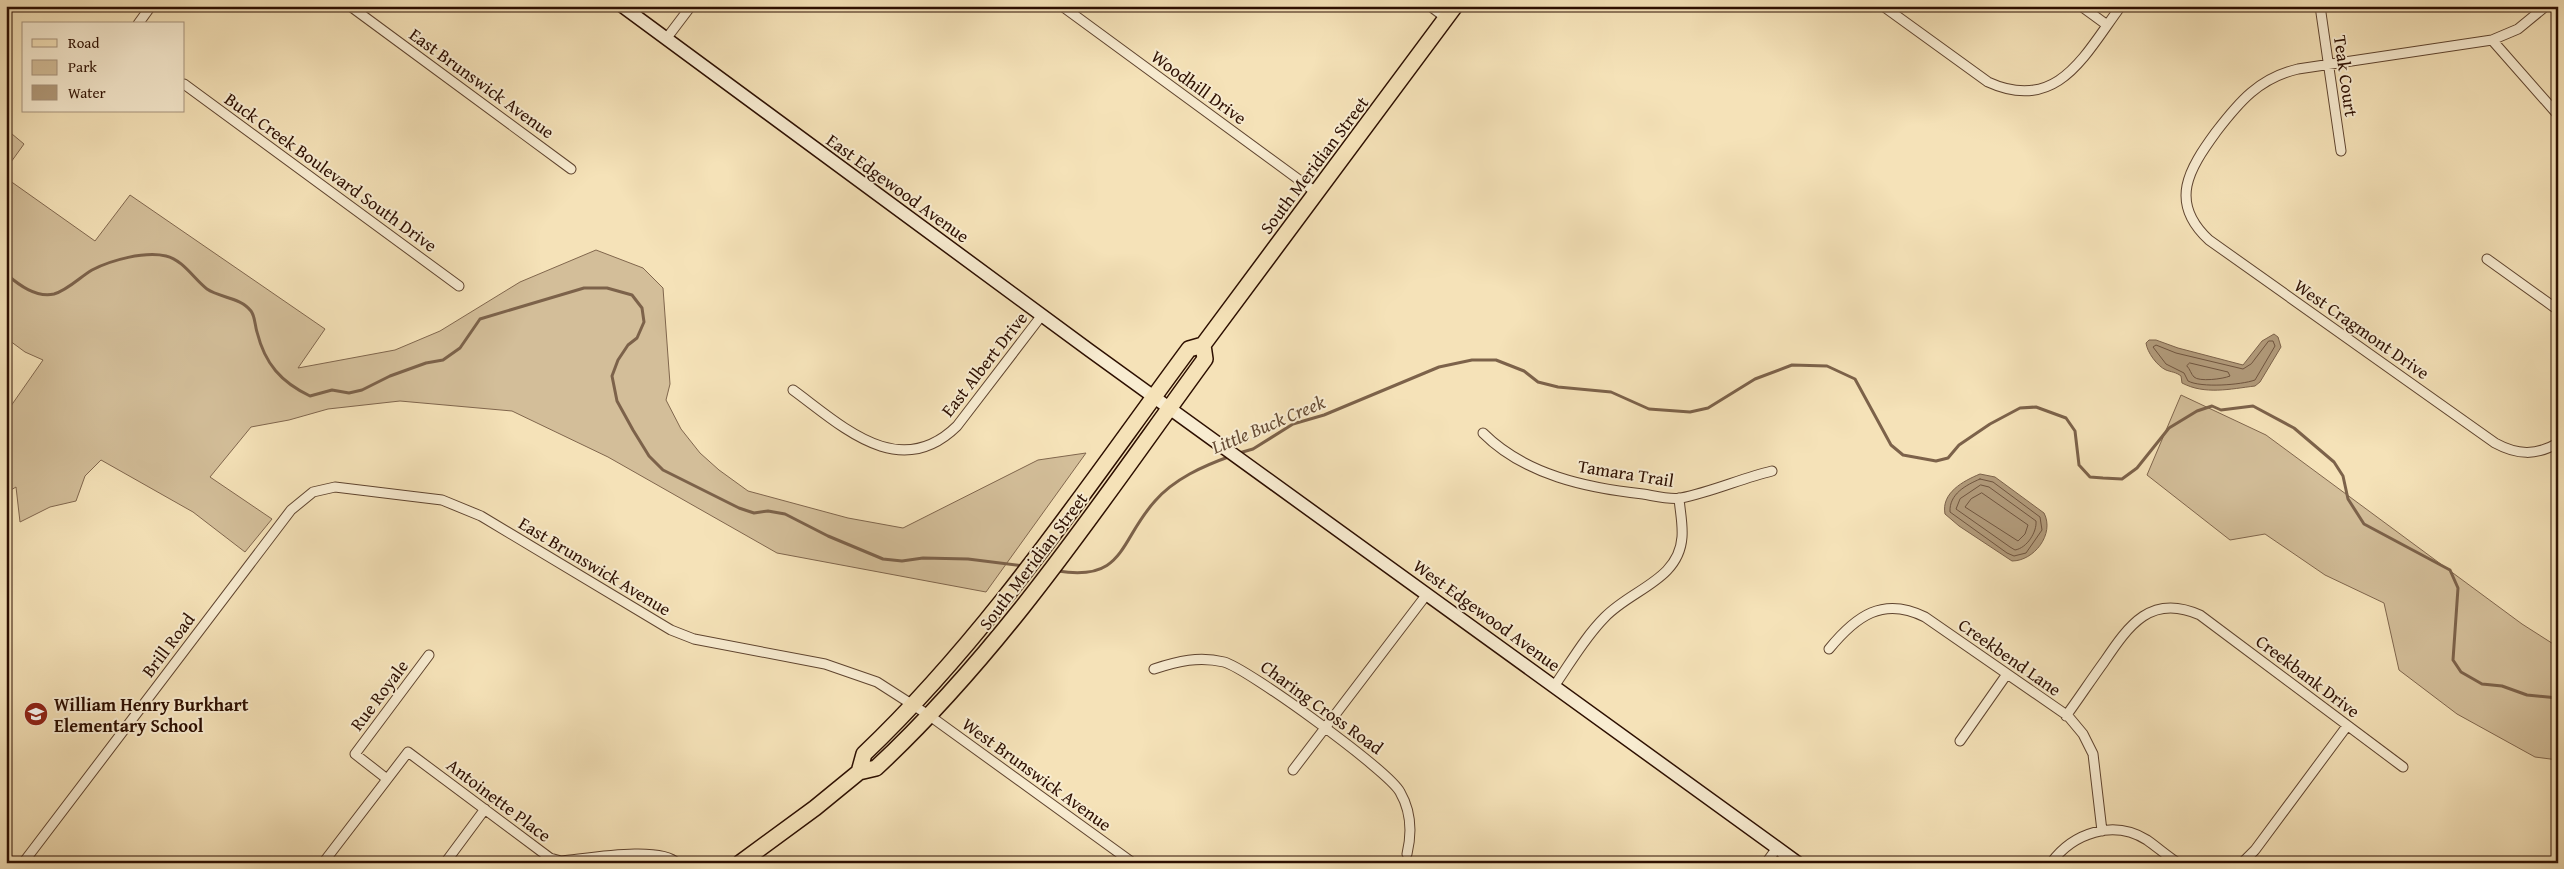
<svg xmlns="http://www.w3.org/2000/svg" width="2564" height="869" font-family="'Gentium Book Plus',serif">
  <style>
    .green { fill: #d3be99; stroke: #80664d }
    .water { fill: #b19a7a; stroke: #7c624a }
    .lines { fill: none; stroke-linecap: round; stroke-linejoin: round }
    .shore { stroke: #6f543e; stroke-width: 1 }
    .stream { stroke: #7c624a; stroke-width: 3 }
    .minor-casing { stroke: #5f442f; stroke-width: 11 }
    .secondary-casing { stroke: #2d0f01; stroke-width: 15 }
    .primary-casing { stroke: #2d0f01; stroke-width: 18 }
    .minor { stroke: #f8ecd1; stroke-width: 9 }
    .secondary { stroke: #f8ecd1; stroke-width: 12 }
    .primary { stroke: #f5e2b8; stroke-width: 15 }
    .labels { text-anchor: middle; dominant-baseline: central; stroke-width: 4; stroke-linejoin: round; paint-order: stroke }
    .street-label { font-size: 18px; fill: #2d0f01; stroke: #f8ecd1 }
    .poi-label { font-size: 18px; font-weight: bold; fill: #2d0f01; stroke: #f8ecd1; text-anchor: start }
    .water-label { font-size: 19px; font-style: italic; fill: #684e37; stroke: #f8ecd1 }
  </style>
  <rect width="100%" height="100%" fill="#f5e2b8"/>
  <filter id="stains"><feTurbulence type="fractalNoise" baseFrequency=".004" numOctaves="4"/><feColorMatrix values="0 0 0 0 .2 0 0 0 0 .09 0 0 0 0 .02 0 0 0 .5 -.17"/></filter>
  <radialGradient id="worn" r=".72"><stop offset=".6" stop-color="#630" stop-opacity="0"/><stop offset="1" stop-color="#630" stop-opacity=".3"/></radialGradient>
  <!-- green -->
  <path class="green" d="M6,129L24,144L6,169Z
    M6,178L95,241L130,195L325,329L298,368L395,350L440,331L520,282L596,250L643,268L663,288L670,384L666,400L681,429L700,453L719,470L748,491L848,518L903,528L1038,460L1086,453L986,592L777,553L608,457L512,411L400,401L328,409L289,420L251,427L210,477L272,519L245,552L193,512L101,460L85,476L76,501L50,507L20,522L16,487L6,493V413L43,360L25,352L6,338Z
    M2181,395L2266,435L2522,624L2558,647V760L2535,757L2457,714L2399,670L2384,603L2325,575L2265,534L2230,540L2147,475Z"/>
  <!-- water -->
  <path class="water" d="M2274,334L2278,337L2281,347L2260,382L2255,386C2230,389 2205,395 2182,383L2181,376C2176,372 2171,372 2166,370C2157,366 2147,352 2146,343L2149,340H2156L2178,348L2243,365L2262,341Z
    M1980,474L1995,477L2044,513C2055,534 2034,561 2012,561L1959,526L1945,514C1941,493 1963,481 1980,474Z"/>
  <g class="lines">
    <!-- shore -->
    <path class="shore" d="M2269,341H2273L2275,346L2255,380C2241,385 2201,388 2188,381L2184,373L2166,364L2153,347L2156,345L2176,353L2243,369L2251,364Z
      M2190,363L2228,372L2230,376C2223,379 2199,382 2194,377C2191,374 2190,369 2187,366Z
      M1980,479L1993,482L2040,517L2042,530L2026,553L2014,556L2007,553L1950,512C1949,494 1966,485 1980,479Z
      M1981,485L1989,487L2036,521C2037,532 2027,548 2015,550L2010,547L1956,509L1960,499Z
      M1982,493L2028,525L2025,534L2018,541L1965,507L1971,499Z"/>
    <!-- stream -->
    <path class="stream" d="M6,274C19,285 36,298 54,294C68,290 80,277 92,270C111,260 145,251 166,256C183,260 194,279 207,289C220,298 240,297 251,311C255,316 255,326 257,332C265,364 281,382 310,396L332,390L349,393L362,390L390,376L426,363L443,360L460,348L480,319L584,288H607L632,295L642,308L644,322L637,338L628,345L618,360L612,376L617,401L633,430L649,456L663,470L739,508L754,513L768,511L785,514L828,536L883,559L902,561L923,558L968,559L1024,566
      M1239,453L1253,449L1293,424L1324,415L1439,367L1472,360H1496L1524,371L1538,382L1558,387L1611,392L1649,409L1690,412L1708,408L1755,379L1792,365L1827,366L1855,379L1891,445L1903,455L1936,461L1948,458L1959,445L1990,424L2020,408L2036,407L2066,418L2075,431L2079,465L2090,477L2103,478L2122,479L2137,468L2169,428L2197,411L2212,406L2221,410L2253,406L2294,428L2334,462L2343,476L2348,499L2364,524L2450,570L2458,588L2453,660L2461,672L2482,684L2502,686L2527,695L2558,698
      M1058,571C1125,582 1119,541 1155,501C1174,479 1203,466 1231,456"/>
    <!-- minor casing -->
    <g class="minor-casing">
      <path id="minor" d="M350,6L571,169
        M1062,6L1317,193
        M1430,6L1446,18
        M1883,6L1988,82C2058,114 2085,54 2121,6
        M2081,6L2107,25
        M2320,6L2341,151
        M2546,6L2518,29L2492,40L2298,69C2259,78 2239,102 2216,132C2189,169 2168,202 2209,240L2495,443C2517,455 2536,456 2558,443
        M138,24L151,6
        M666,39L691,6
        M2492,40L2558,115
        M184,84L459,286
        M2487,259L2558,310
        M793,390C841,425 899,483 957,426L1042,315
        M1483,433C1525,475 1587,488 1643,494C1655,496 1670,500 1681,498C1712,492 1742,478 1772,471
        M1829,649C1856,616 1883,596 1925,617L2068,716L2083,734L2093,754L2102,831
        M1154,669C1178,661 1199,656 1224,662C1247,668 1389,771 1400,792C1411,811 1412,833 1407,854
        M1555,685C1571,662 1585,637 1605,617C1632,589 1679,580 1682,537C1683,524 1680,511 1679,498
        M2066,716C2079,698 2091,680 2104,662C2129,625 2151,593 2200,615L2403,767
        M1960,741L2007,674
        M1293,770L1427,594
        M387,779L355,754L429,655
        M23,863L291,510L313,492L335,487L442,500L481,516L671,630L694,639L825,664L877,682L930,716L1133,863
        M323,863L408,752L550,858L561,861C585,859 660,845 677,863
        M445,863L485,809
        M1766,863L1777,848
        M2051,863C2073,833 2113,819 2147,840C2157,847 2167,856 2178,863
        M2242,863L2255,850L2347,726"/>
    </g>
    <!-- secondary casing -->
    <g class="secondary-casing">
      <path id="secondary" d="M622,6L1089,350L1798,863"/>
    </g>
    <!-- primary casing -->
    <g class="primary-casing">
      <path id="primary" d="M859,772L864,754C990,634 1086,488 1189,349L1203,345L1455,6
        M740,863L815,808L859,772L876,768C1005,648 1102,500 1205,359L1203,345"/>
    </g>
    <!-- minor -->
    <use href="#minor" class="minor"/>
    <!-- secondary -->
    <use href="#secondary" class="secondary"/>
    <!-- primary -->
    <use href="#primary" class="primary"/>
  </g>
  <!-- icons -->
  <defs>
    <g id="school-disc" transform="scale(1.25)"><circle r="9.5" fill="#8f2418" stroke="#f8ecd1"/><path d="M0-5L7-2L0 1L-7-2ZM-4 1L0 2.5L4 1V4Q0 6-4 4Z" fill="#fff"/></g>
  </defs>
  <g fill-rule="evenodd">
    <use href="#school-disc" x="36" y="714"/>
  </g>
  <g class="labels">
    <!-- street labels -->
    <g class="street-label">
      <text transform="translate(2346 76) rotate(82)">Teak Court</text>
      <text transform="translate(482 83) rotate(36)">East Brunswick Avenue</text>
      <text transform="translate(1199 87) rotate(36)">Woodhill Drive</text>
      <text transform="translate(1314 165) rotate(-53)">South Meridian Street</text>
      <text transform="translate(331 172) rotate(36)">Buck Creek Boulevard South Drive</text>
      <text transform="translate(898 188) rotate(36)">East Edgewood Avenue</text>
      <text transform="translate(2362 329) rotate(35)">West Cragmont Drive</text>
      <text transform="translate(984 364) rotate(-52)">East Albert Drive</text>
      <text transform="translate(1626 473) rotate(9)">Tamara Trail</text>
      <text transform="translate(1033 561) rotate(-53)">South Meridian Street</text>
      <text transform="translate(595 566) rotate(31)">East Brunswick Avenue</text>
      <text transform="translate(1487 615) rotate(36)">West Edgewood Avenue</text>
      <text transform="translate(168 645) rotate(-53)">Brill Road</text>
      <text transform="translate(2010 657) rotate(35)">Creekbend Lane</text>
      <text transform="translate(2308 676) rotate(37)">Creekbank Drive</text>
      <text transform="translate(379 695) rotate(-53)">Rue Royale</text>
      <text transform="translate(1322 707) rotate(36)">Charing Cross Road</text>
      <text transform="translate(1037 774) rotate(36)">West Brunswick Avenue</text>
      <text transform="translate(499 800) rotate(37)">Antoinette Place</text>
    </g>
    <!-- poi labels -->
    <g class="poi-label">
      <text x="54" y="704">William Henry Burkhart<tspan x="54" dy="21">Elementary School</tspan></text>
    </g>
    <!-- water labels -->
    <g class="water-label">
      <text transform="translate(1268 424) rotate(-23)">Little Buck Creek</text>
    </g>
  </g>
  <!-- margin -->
  <rect width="2564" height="869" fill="none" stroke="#f5e2b8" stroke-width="25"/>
  <rect x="8" y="8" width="2549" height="854" fill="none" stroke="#2d0f01" stroke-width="2.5"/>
  <rect x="12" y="12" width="2539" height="844" fill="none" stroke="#2d0f01"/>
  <!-- legend -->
  <rect x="22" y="22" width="162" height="90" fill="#f8ecd1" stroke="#a7947e"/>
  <rect x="32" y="39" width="25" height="8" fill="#f5e2b8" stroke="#a7947e"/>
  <text x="68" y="48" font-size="15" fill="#2d0f01">Road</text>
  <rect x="32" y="60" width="25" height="15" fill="#d3be99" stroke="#a7947e"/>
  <text x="68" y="72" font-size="15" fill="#2d0f01">Park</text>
  <rect x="32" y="85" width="25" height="15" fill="#b19a7a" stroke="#a7947e"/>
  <text x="68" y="98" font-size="15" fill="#2d0f01">Water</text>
  <rect width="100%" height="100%" filter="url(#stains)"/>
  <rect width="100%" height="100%" fill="url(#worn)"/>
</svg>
